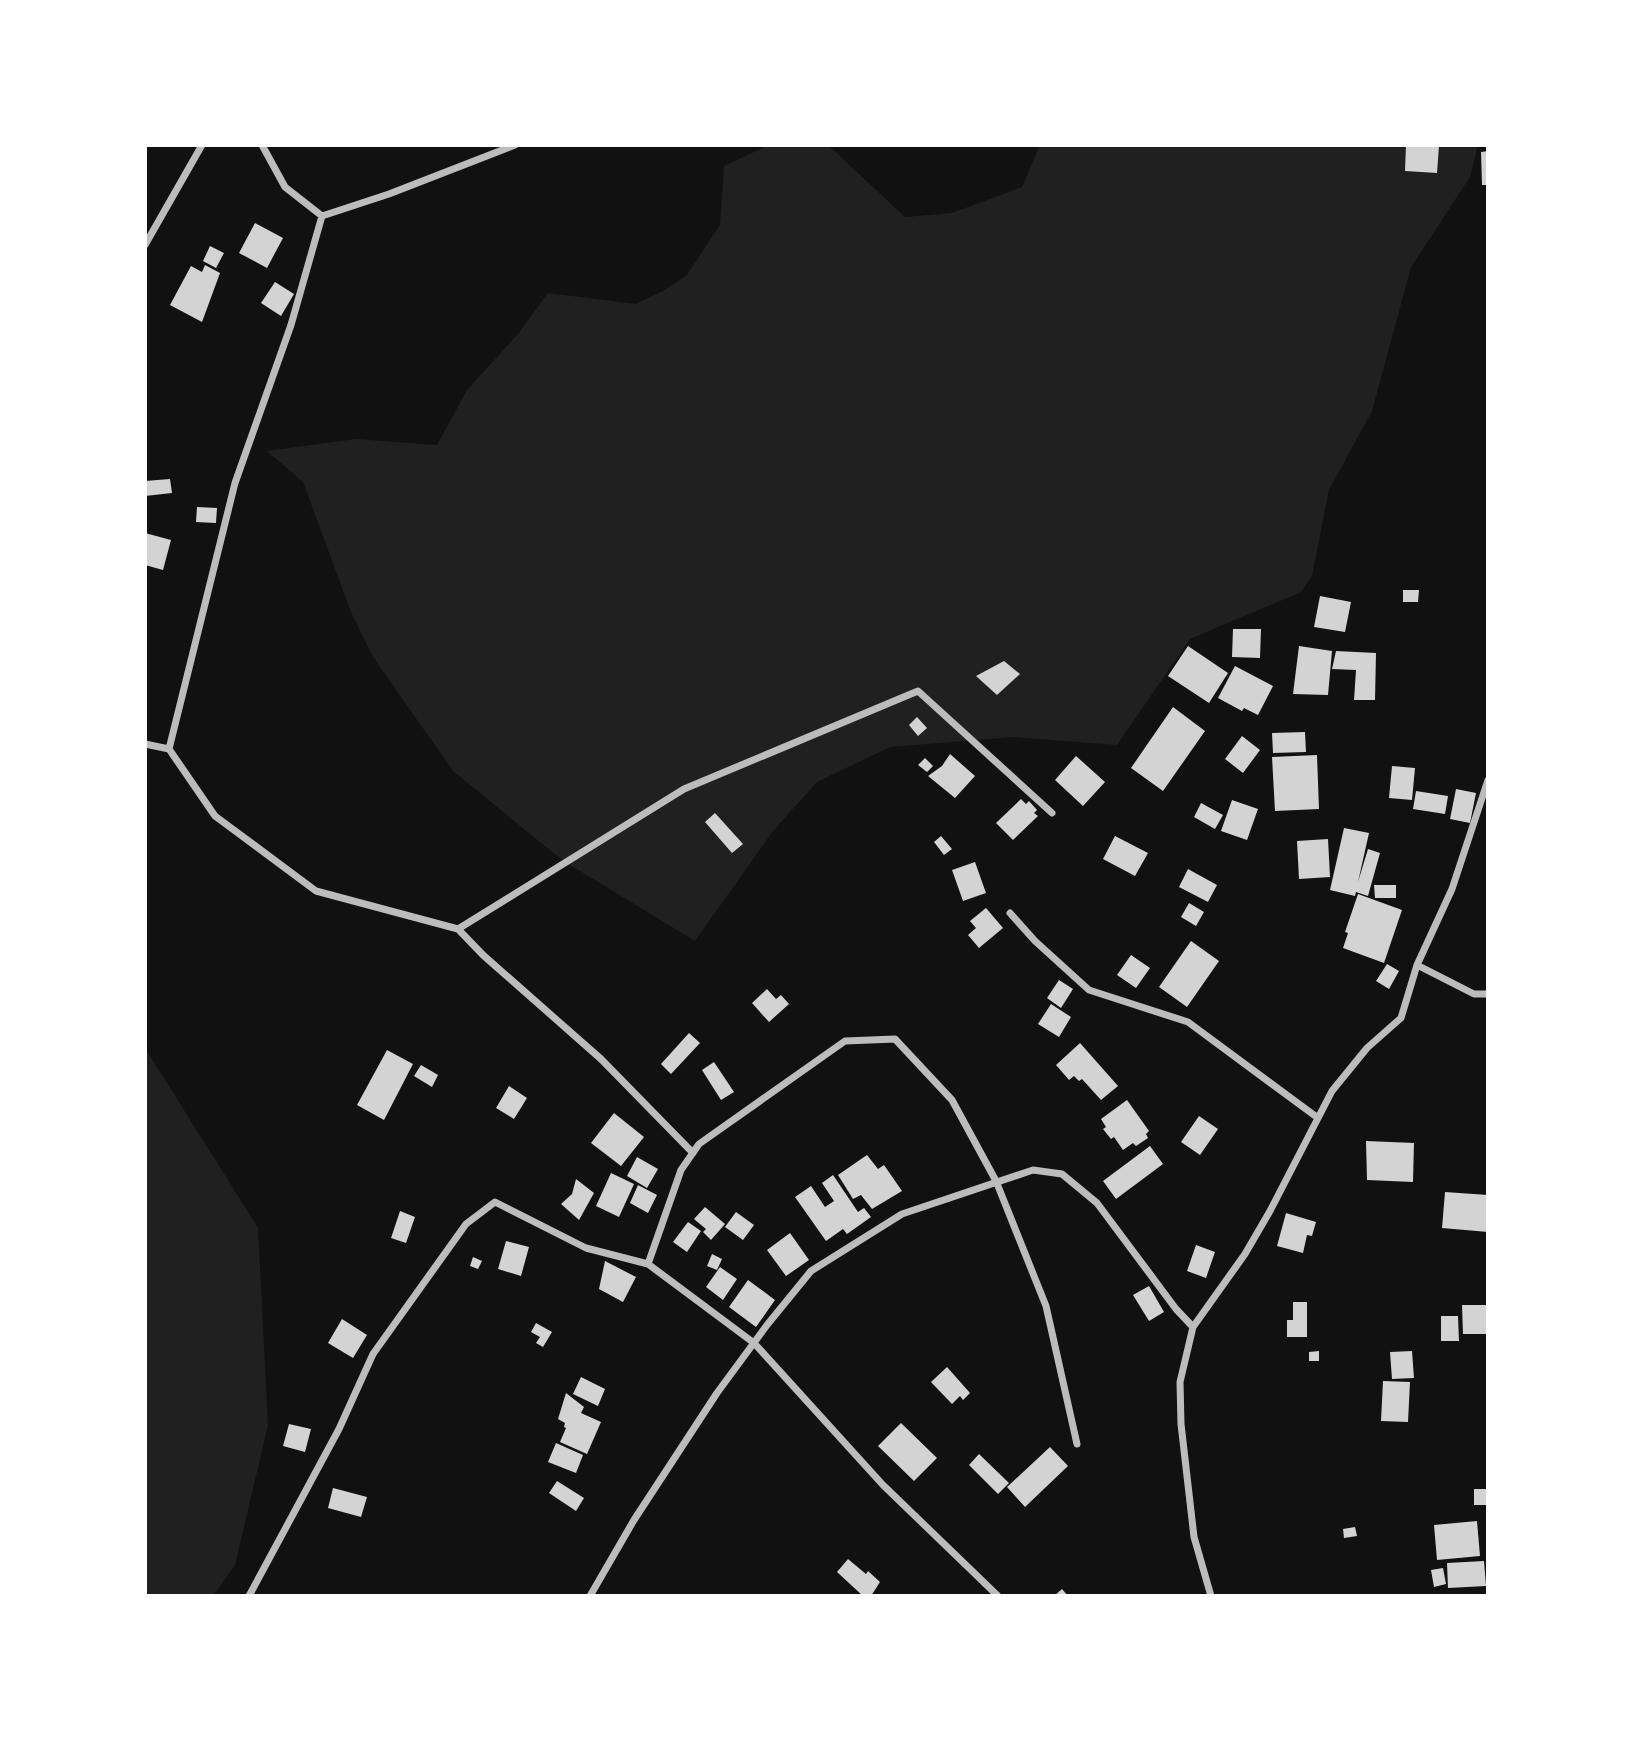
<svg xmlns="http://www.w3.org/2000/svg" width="1633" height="1741" font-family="'PT Sans',sans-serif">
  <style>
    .green { fill: #202020 }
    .building { fill: #d3d3d3 }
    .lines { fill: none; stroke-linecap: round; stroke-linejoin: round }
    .minor { stroke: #bcbcbc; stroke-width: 7 }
  </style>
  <rect width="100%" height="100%" fill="#111"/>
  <!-- green -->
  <path class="green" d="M769,145H828L905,217L952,213L1022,187L1040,145H1478L1470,177L1411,267L1372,411L1329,490L1312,576L1301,592L1190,639L1117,745L1014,737L890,747L817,782L773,831L695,941L562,860L453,771L373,657L351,612L303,482L267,451L356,439L437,445L467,390L518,334L548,293L636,304L663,291L687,275L720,225L724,166Z
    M145,1048L258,1228L268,1425L235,1565L213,1596H145Z"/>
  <!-- building -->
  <path class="building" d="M1406,145L1439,146L1437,173L1405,171Z
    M1488,151V185H1482L1481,152Z
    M255,223L283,238L267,268L239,253Z
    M210,246L224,253L216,268L203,261Z
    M205,265L220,273L202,322L170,305L191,266L202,272Z
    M275,282L294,294L281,316L261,303Z
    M170,479L172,493L145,496V481Z
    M197,507L217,508L216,523L196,522Z
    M145,533L171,540L163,570L145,565Z
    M1403,590H1419L1418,602H1403Z
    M1320,596L1351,602L1345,632L1314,627Z
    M1233,629H1261L1260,658L1232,657Z
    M1188,646L1228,673L1209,703L1168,676Z
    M1299,646L1332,651L1328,695L1293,694Z
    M1336,651L1376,653L1375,700H1354L1356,670L1332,669Z
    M1004,661L1020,674L997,695L976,676Z
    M1235,666L1273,686L1258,715L1244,708L1242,711L1218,698Z
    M1173,707L1205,731L1163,791L1131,768Z
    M917,717L927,728L918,736L909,725Z
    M1305,732L1306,752L1273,753L1272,733Z
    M1242,736L1260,750L1243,773L1225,759Z
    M950,754L975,776L955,798L928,776L942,766Z
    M1317,755L1319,809L1275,811L1272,757Z
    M1076,756L1105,782L1083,806L1055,780Z
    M925,758L933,766L927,772L918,765Z
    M1392,766L1415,768L1412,800L1389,798Z
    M1456,789L1476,793L1470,823L1450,819Z
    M1416,791L1448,796L1445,814L1413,809Z
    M1021,799L1026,804L1029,801L1037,810L1034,813L1038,816L1013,840L996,823Z
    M1232,800L1258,809L1247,840L1221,831Z
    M1201,803L1223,815L1215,829L1194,817Z
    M715,813L743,844L732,853L705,822Z
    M1344,828L1369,833L1358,882L1368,849L1380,853L1368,896L1356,892L1355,896L1330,890Z
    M941,836L952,849L944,855L934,842Z
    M1115,836L1148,853L1135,876L1103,859Z
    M1328,839L1330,877L1299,879L1297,841Z
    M975,862L986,893L963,901L952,870Z
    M1188,869L1217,885L1208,902L1179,887Z
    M1374,885H1396V898H1375Z
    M1358,894L1402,910L1384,963L1343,948L1348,933L1345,932Z
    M1189,903L1204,912L1196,926L1181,917Z
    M986,908L1003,928L979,948L968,935L976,928L970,921Z
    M1191,941L1219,961L1187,1007L1159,987Z
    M1131,955L1150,968L1136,988L1117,975Z
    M1387,964L1399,971L1389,989L1376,981Z
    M1059,980L1073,989L1061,1008L1047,998Z
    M767,989L776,999L781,995L789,1004L769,1022L752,1003Z
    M1051,1004L1071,1017L1059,1037L1038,1024Z
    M689,1033L700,1043L671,1074L661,1064Z
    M1080,1043L1118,1086L1101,1100L1082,1079L1079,1081L1074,1076L1069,1080L1056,1065Z
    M387,1050L413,1064L384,1120L357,1105Z
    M714,1062L734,1092L721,1100L702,1070Z
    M421,1065L438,1075L432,1087L414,1076Z
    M509,1086L527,1098L514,1119L496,1108Z
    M1127,1100L1149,1131L1146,1134L1148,1138L1136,1146L1133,1143L1123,1150L1114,1137L1111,1139L1103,1129L1106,1127L1101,1119Z
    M614,1113L644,1137L621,1166L591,1143Z
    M1199,1116L1218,1129L1200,1155L1181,1142Z
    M1366,1141L1414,1143L1413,1182L1367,1180Z
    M1150,1146L1163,1164L1116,1199L1103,1181Z
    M867,1155L878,1169L884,1165L902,1191L872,1209L861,1195L853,1199L838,1175Z
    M637,1157L658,1169L647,1188L627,1176Z
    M611,1173L634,1184L619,1217L596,1206Z
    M833,1175L858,1212L864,1208L871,1217L847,1234L843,1229L826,1241L795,1197L811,1186L825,1207L834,1201L822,1183Z
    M576,1179L594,1193L579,1220L561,1204L572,1194Z
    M638,1185L657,1195L648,1213L630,1203Z
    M1445,1192L1488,1195V1232L1442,1228Z
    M705,1207L725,1224L711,1240L703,1232L706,1229L694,1219Z
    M400,1211L415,1217L406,1243L391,1238Z
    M736,1212L754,1225L743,1240L725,1227Z
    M1286,1213L1316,1222L1312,1236L1307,1235L1303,1253L1277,1246Z
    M688,1222L701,1231L687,1252L673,1242Z
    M790,1233L809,1260L786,1276L767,1250Z
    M506,1241L529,1247L521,1276L498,1269Z
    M1196,1245L1215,1252L1206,1278L1187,1271Z
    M712,1254L722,1259L717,1270L707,1266Z
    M473,1257L482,1261L478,1269L470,1266Z
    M605,1261L636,1277L623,1302L599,1289Z
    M720,1267L737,1279L723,1300L706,1287Z
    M748,1280L775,1300L756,1327L729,1307Z
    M1149,1286L1164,1312L1149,1321L1133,1295Z
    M1293,1302H1307V1337H1287V1320H1293Z
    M1462,1305H1488V1334H1463Z
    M1441,1316H1458L1459,1341H1441Z
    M342,1319L367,1335L353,1358L328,1343Z
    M536,1323L552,1332L543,1347L536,1343L540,1337L531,1332Z
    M1319,1351V1361H1309V1352Z
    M1412,1351L1414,1378L1392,1379L1390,1352Z
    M947,1367L970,1393L963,1400L960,1396L952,1404L931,1382Z
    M581,1377L605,1389L598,1406L573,1394Z
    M1383,1381L1410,1382L1408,1422L1381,1421Z
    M566,1393L584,1407L581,1413L601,1422L587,1454L560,1442L566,1428L564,1427L565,1423L558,1419Z
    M901,1423L937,1458L914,1481L878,1446Z
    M289,1424L311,1429L305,1452L283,1446Z
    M556,1443L583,1455L576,1473L548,1462Z
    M1050,1447L1068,1466L1025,1507L1007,1487Z
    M979,1454L1009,1483L998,1494L969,1465Z
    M557,1481L584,1498L576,1511L549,1493Z
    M333,1488L367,1497L361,1517L328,1508Z
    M1474,1489H1488V1505H1474Z
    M1477,1521L1480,1556L1437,1560L1434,1525Z
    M1355,1527L1357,1536L1344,1538L1343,1529Z
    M848,1559L866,1574L868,1571L880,1582L871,1596H863L837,1572Z
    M1484,1561L1486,1586L1448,1588L1447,1563Z
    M1443,1568L1446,1584L1434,1587L1431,1570Z
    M1062,1589L1068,1596H1054Z"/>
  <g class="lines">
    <!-- minor -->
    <path class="minor" d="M262,145L285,187L322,216L389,194L515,145
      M145,245L202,145
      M145,744L169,749L215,816L316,891L458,929L483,955L601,1059L693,1153
      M169,749L235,483L291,325L322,216
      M1010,913L1035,941L1089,990L1188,1022L1318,1118
      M458,929L684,789L918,691L1052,813
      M1417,965L1474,994H1488
      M648,1264L681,1170L699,1144L845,1041L895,1039L952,1100L996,1181L1046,1306L1077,1444
      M249,1596L339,1429L373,1354L466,1224L495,1202L586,1248L648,1264L754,1343L883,1485L998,1596
      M590,1596L634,1520L717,1393L767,1325L811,1271L902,1214L1033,1170L1062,1174L1097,1203L1176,1309L1193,1327
      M1211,1596L1194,1537L1181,1424L1180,1382L1193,1327L1245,1254L1270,1211L1332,1091L1367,1048L1401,1018L1417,965L1452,889L1488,780"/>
  </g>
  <!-- border -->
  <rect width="1633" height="1741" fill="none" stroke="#ffffff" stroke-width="294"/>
</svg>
